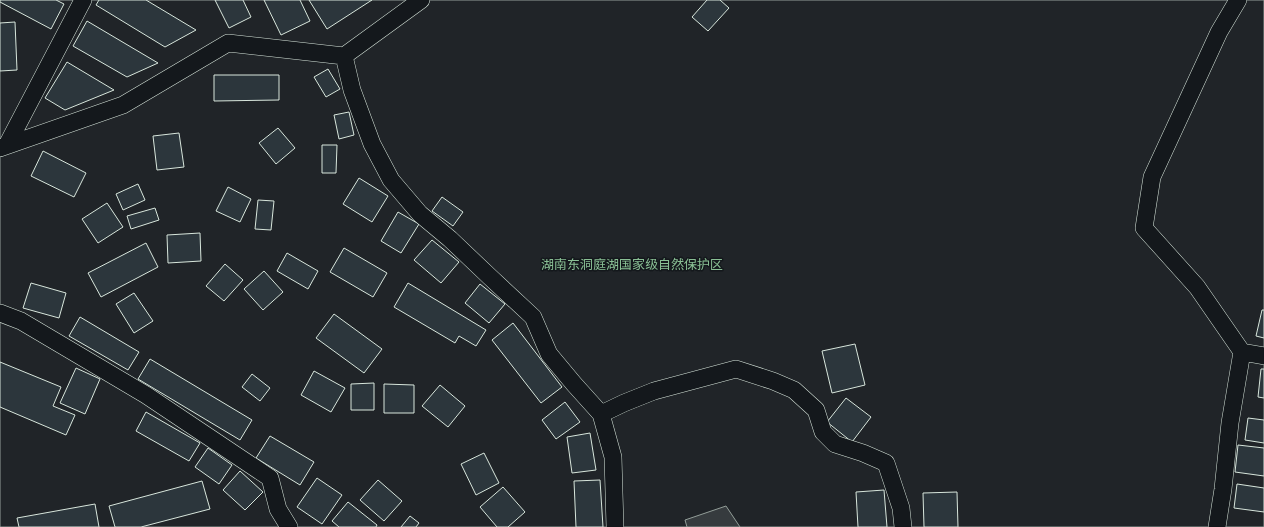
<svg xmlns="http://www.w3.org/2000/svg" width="1264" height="527" font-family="Barlow,'Noto Sans SC',sans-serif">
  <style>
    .green { fill: #202428; stroke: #939e99 }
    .water { fill: #363b3e; stroke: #939e99 }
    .building { fill: #2c363c; stroke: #d8e6dc }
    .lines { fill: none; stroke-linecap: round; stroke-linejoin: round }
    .minor-casing { stroke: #d8e6dc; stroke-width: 18 }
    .minor { stroke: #14181c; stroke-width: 17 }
    .labels { text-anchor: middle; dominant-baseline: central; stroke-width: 3; stroke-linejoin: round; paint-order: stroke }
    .park-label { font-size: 13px; fill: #8ac095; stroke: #14181c }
  </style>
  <rect width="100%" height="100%" fill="#14181c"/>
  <!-- green -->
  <path class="green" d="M0,0H1264V527H0Z"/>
  <!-- water -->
  <path class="water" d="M726,506L740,527H687L685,520Z"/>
  <!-- building -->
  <path class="building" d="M0,0H56L64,4L51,29L0,2Z
    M99,0H146L196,30L165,47L96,5Z
    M215,0H243L251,17L229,28Z
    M264,0H300L310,21L281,35Z
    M309,0H372L327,29Z
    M707,0H720L729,8L708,31L692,17Z
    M87,21L158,63L127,77L73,46Z
    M15,22L17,70L0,71V23Z
    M67,62L114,90L65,110L45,98Z
    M328,69L340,89L326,97L314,77Z
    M214,75H279V100L214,101Z
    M349,112L354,135L339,139L334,115Z
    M278,128L295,148L276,164L259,143Z
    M179,133L184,167L157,170L153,136Z
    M322,145H337L336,173H322Z
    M43,151L86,173L74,197L31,176Z
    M359,178L388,196L372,222L343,204Z
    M138,184L145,200L123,210L116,194Z
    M228,187L251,199L240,222L216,211Z
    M442,197L463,212L453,226L432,211Z
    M258,200L274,201L271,230L255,229Z
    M107,203L123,227L98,243L82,219Z
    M155,208L159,220L131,229L127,216Z
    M398,212L419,224L401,253L381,241Z
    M200,233L201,261L168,263L167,235Z
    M432,240L459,262L441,283L414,260Z
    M146,243L158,267L101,297L88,273Z
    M344,248L387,273L373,297L330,272Z
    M287,253L318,271L308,289L277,271Z
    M225,264L243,280L224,301L206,286Z
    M264,271L283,292L263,310L244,289Z
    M31,283L66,293L59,318L23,308Z
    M408,283L486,330L476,346L459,336L455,343L394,307Z
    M480,284L505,304L489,323L465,303Z
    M134,293L153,321L134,333L116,304Z
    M1262,310H1264V338L1256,336Z
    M334,314L382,349L364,373L316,338Z
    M80,317L139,352L128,370L69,336Z
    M513,323L562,387L541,403L492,340Z
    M855,344L865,385L832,393L822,351Z
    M150,359L252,420L240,440L138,379Z
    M0,362L61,387L53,406L75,415L66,435L0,407Z
    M76,368L100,379L85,414L60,403Z
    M1261,369H1264V398L1258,397Z
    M314,371L345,388L331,412L301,395Z
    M252,374L270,388L260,401L242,387Z
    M374,383V410H351V384Z
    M384,384L414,385V413H384Z
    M440,385L465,406L448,427L422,406Z
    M846,398L871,417L852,442L827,422Z
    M565,402L580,422L556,439L542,420Z
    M146,412L200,443L189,461L136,431Z
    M1248,418L1264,420V443L1245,440Z
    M590,433L596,470L572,473L567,437Z
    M270,436L314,462L300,485L256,458Z
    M1238,445L1264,448V476L1235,472Z
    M208,448L232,465L219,484L195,467Z
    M484,453L499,483L476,495L461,464Z
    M240,471L263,492L245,510L223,490Z
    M317,478L342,495L322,524L297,507Z
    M378,480L402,501L384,521L360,500Z
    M600,480L603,527H576L574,481Z
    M202,481L210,509L141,527H115L109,506Z
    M1237,484L1264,488V512L1234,508Z
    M503,487L525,512L508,527H497L480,507Z
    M884,490L887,527H858L856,492Z
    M957,492L958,527H924L923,493Z
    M348,502L377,525L376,527H339L332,521Z
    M95,504L99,527H19L17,518Z
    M410,516L419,523L416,527H401Z"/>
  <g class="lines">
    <!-- minor casing -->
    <g class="minor-casing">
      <path id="minor" d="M344,56L352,90L372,144L391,180L420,214L450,239L490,277L533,317L549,354L574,384L601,414L613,457L615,527
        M7,145L83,0
        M0,148L123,105L228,43L344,56L421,0
        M0,313L21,321L146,395L270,478L278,509L289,527
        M1242,352L1264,356
        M601,414L624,403L654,391L736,369L773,381L794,390L816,410L823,432L835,444L863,453L886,463L901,508L903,527
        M1217,527L1223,489L1230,423L1242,352L1197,287L1144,228L1152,177L1219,32L1238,0"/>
    </g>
    <!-- minor -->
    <use href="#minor" class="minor"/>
  </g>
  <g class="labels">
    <!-- park labels -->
    <g class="park-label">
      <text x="632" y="264">湖南东洞庭湖国家级自然保护区</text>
    </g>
  </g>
</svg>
